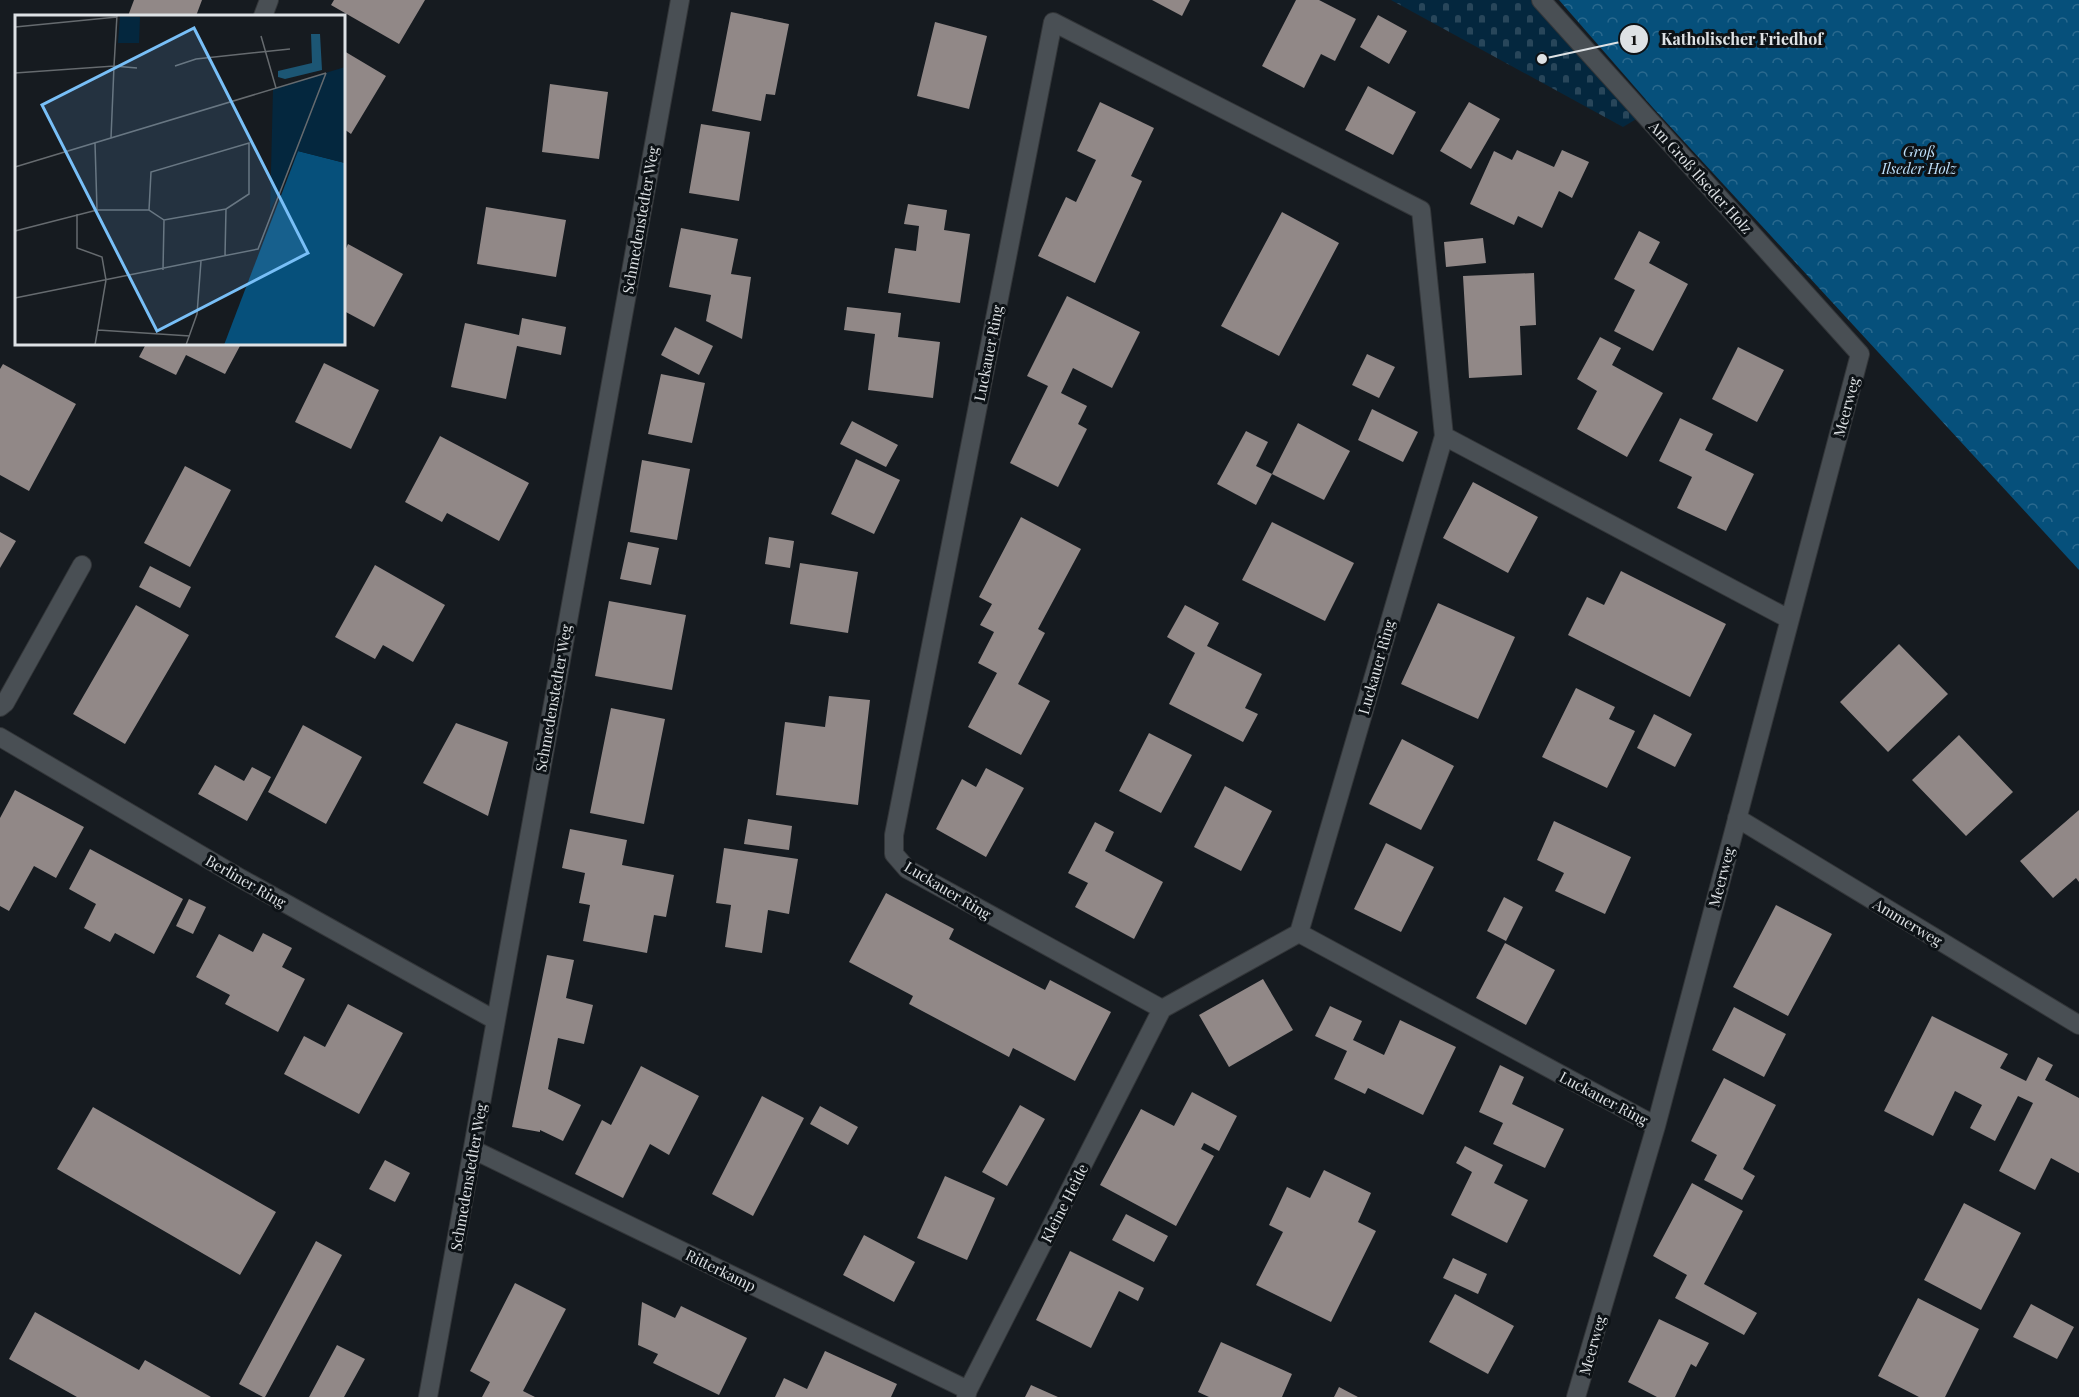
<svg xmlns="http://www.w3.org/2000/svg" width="2079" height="1397" font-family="'Playfair Display',serif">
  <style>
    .forest { fill: url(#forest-crowns) }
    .cemetery { fill: url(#cemetery-stones) }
    .building { fill: #918887 }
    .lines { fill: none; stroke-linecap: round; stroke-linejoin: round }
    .minor-casing { stroke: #333639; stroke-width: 20 }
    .minor { stroke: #494f54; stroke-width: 18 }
    .labels { text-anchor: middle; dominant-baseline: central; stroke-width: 6; stroke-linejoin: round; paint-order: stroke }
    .park-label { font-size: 15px; font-style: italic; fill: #bddef8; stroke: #0d1216 }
    .street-label { font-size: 15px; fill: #dee2e5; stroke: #0d1216 }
    .inset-road { fill: none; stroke: #666b6f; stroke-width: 1.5 }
    .view { fill: #78bff7; fill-opacity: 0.15; stroke: #78bff7; stroke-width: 3 }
    .inset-edge { fill: none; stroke: #dee2e5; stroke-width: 3 }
    .leader { fill: none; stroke: #dee2e5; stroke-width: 2 }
    .callout-dot { fill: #dee2e5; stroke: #0d1216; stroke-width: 2 }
    .mark-label { font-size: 18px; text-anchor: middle; font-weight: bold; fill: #111 }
    .callout-label { font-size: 16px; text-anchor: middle; font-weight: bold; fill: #dee2e5; stroke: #0d1216; stroke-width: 6; stroke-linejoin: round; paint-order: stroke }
  </style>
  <defs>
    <pattern id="forest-crowns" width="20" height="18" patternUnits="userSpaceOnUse" patternTransform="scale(1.5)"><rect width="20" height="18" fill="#06507b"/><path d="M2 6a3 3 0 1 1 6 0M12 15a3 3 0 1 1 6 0" fill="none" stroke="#2a698e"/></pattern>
    <pattern id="cemetery-stones" width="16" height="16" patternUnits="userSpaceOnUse" patternTransform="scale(1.5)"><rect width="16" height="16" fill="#04273e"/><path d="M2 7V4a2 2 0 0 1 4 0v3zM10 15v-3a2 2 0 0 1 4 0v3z" fill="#28465a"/></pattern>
  </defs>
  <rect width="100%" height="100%" fill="#161b20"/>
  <!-- forest -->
  <path class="forest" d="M1559,0H2079V570L1654,109Z"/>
  <!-- cemetery -->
  <path class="cemetery" d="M1391,0H1534L1638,118L1623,127Z"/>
  <!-- building -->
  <path class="building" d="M134,0H202L196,16H128Z
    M334,0H425L399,44L331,5Z
    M1152,0H1190L1182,16Z
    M1296,0H1319L1356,19L1335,61L1321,54L1304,88L1262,66Z
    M731,12L789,24L775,95L766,94L761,121L712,111Z
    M1378,15L1407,31L1389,64L1360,47Z
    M935,22L987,36L969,109L917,96Z
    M344,51L386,76L351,134L344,129Z
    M550,84L608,92L599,159L542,152Z
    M1368,86L1416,112L1393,155L1345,130Z
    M1100,102L1154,128L1131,176L1142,181L1095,283L1038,256L1066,197L1076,202L1096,160L1077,151Z
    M1469,102L1500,119L1471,169L1440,151Z
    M701,124L750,132L739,201L689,193Z
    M1517,150L1554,167L1562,150L1589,162L1572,198L1559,191L1542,228L1518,216L1514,225L1470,204L1494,151L1512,160Z
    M908,204L947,210L944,230L970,234L960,303L888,293L895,248L916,251L919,226L904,224Z
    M486,207L566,220L556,277L477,264Z
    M1282,212L1339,243L1279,356L1221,326Z
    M681,228L738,239L731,274L751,277L742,339L706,321L711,295L669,287Z
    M1639,231L1660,242L1649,263L1688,284L1653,351L1614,331L1635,290L1614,279Z
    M1483,238L1486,263L1446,267L1444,242Z
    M348,244L403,274L374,327L344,311V253Z
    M1534,273L1536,325L1520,326L1522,375L1469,378L1463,276Z
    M1067,296L1140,332L1112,388L1073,368L1061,393L1087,406L1078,424L1087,429L1058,487L1010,463L1048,386L1027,376Z
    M847,307L901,313L898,337L940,342L933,398L868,390L875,334L844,330Z
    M522,318L566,327L561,355L517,346L506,399L451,387L465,323L519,335Z
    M675,327L713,346L699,375L661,355Z
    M1600,337L1621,348L1612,365L1663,393L1627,457L1577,429L1597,391L1577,379Z
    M146,344H241L225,374L186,355L176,375L139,357Z
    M1738,347L1784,370L1757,422L1712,399Z
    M1367,354L1395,367L1379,398L1352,385Z
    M324,363L379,390L351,449L295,422Z
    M3,364L76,404L29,491L0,475V369Z
    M661,374L705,383L692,443L648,434Z
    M1372,409L1418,432L1403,462L1358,440Z
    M1680,418L1713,434L1705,450L1754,474L1726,531L1677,508L1692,477L1659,461Z
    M852,421L898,445L886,467L840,444Z
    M1298,423L1350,451L1324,500L1272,474Z
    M1246,431L1268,442L1256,466L1272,474L1256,505L1217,484Z
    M440,436L529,483L499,541L447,513L442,522L405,502Z
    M856,459L900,480L874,534L831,514Z
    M642,460L690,469L677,540L630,532Z
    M185,466L231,490L190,567L144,543Z
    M1473,482L1538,517L1508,573L1443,538Z
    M1021,517L1081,549L1038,629L1045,633L1018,684L1050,701L1021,755L968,727L997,673L978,663L994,632L980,625L992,604L979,597Z
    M1272,522L1354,563L1325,621L1242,580Z
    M0,532L16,541L0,568Z
    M769,537L794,541L790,568L765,564Z
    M628,542L659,548L651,585L620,579Z
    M800,563L858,572L848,633L790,624Z
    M375,565L445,605L413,662L383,645L375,659L335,637Z
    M150,566L191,587L180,608L139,587Z
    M1621,571L1726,624L1690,697L1568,635L1587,597L1604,605Z
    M609,601L686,615L672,690L595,676Z
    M1438,603L1515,637L1478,719L1401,684Z
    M136,605L189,635L125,744L73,714Z
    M1185,605L1219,623L1207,646L1262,674L1245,708L1258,714L1243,742L1169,704L1195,653L1167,637Z
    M1899,644L1948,694L1888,752L1840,702Z
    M1576,688L1615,707L1609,719L1635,731L1607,788L1542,757Z
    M829,696L870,700L858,805L776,795L785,722L825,727Z
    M611,708L665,719L644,824L590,813Z
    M1654,714L1692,734L1675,767L1637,748Z
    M456,723L508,742L488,816L423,783Z
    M303,725L362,757L326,824L268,792Z
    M1149,733L1192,755L1161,813L1119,791Z
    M1959,735L2013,792L1966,836L1912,780Z
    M1402,739L1454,766L1421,830L1369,804Z
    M215,765L244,781L252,767L271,777L247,821L198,794Z
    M986,768L1024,788L986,857L936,829L962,779L976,787Z
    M1225,786L1272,811L1241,871L1194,847Z
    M15,790L84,827L56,878L34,866L9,911L0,906V818Z
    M2079,810V882L2076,878L2053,898L2020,861Z
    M748,819L792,826L789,850L744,844Z
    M1554,821L1631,857L1605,914L1555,891L1564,873L1537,860Z
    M1095,822L1114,832L1105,851L1163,882L1134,939L1075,907L1088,883L1068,873Z
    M570,829L627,840L622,865L674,875L666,917L654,915L647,953L583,941L590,905L579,903L585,873L562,868Z
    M1386,843L1434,867L1401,932L1354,909Z
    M724,848L798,859L789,914L768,910L762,953L725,947L731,905L716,903Z
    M90,849L183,899L154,954L115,933L110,942L84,928L96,904L69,889Z
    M886,893L954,929L949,939L992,962L1045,990L1050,980L1111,1012L1075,1081L1013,1048L1009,1057L909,1004L913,996L849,962Z
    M1504,897L1523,907L1506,941L1487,931Z
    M189,899L206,907L193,934L176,926Z
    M1776,905L1832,934L1788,1016L1733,987Z
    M263,933L292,948L282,967L305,979L278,1032L225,1004L230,995L196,977L219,934L253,952Z
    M1505,943L1555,970L1526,1025L1476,998Z
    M547,955L574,960L566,998L593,1005L584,1044L558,1038L548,1089L581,1105L563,1141L540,1130V1132L512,1127Z
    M1263,979L1293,1030L1229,1067L1199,1015Z
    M348,1004L403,1033L359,1114L284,1074L304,1036L325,1047Z
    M1330,1006L1362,1021L1353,1040L1384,1055L1400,1020L1456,1047L1423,1115L1368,1088L1365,1094L1334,1079L1347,1051L1315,1036Z
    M1734,1007L1786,1034L1764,1077L1712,1050Z
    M1932,1016L2008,1054L2000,1068L2026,1081L2038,1057L2053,1065L2045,1080L2079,1098V1173L2051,1158L2035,1190L1999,1171L2033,1103L2018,1096L1995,1141L1970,1128L1982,1105L1955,1091L1933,1136L1884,1111Z
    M1500,1065L1524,1077L1512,1104L1564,1129L1545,1168L1493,1144L1503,1123L1479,1112Z
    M641,1066L699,1096L669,1155L650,1144L623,1198L575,1174L602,1120L611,1125Z
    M1724,1078L1776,1105L1743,1169L1755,1176L1742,1200L1704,1180L1717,1155L1691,1141Z
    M1192,1092L1237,1116L1219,1151L1204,1143L1201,1149L1214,1156L1176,1226L1100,1185L1141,1109L1174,1126Z
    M762,1096L804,1118L753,1216L712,1194Z
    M1020,1105L1045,1119L1007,1186L982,1172Z
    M820,1106L858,1127L848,1145L810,1124Z
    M93,1107L276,1212L240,1275L57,1169Z
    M1465,1146L1503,1165L1494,1183L1528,1200L1507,1243L1451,1215L1472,1172L1456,1163Z
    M385,1160L410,1173L395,1202L369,1189Z
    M1324,1170L1371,1193L1358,1222L1376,1231L1331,1322L1256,1285L1283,1232L1269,1225L1287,1187L1310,1198Z
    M945,1176L995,1198L967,1260L917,1238Z
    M1692,1183L1743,1211L1704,1284L1757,1313L1744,1335L1675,1298L1687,1275L1653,1256Z
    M1964,1203L2021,1233L1981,1310L1924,1280Z
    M1126,1214L1168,1236L1154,1262L1112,1240Z
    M864,1235L915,1262L894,1302L843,1275Z
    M316,1241L342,1255L265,1397H263L239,1384Z
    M1070,1251L1144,1288L1138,1301L1119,1291L1091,1348L1036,1320Z
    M1453,1258L1487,1274L1478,1294L1443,1278Z
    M515,1283L566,1309L523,1391L535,1397H482L490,1382L470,1371Z
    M1455,1294L1514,1326L1488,1374L1429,1342Z
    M1918,1298L1979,1329L1945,1397H1919L1878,1376Z
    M642,1302L675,1318L681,1306L747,1338L719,1395L653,1363L658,1354L638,1345Z
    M2031,1304L2074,1327L2057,1359L2013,1337Z
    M35,1312L139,1370L145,1360L211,1397H77L9,1359Z
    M1659,1319L1709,1343L1696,1367L1691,1364L1675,1397H1657L1628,1382Z
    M1221,1342L1292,1374L1282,1397H1209L1198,1392Z
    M337,1345L365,1359L344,1397H309Z
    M825,1351L897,1384L891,1397H775L784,1378L807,1389Z
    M1031,1385L1058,1397H1025Z
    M1339,1387L1358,1397H1334Z"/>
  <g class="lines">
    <!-- minor casing -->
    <g class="minor-casing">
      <path id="minor" d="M1541,0L1860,354L1656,1126L1576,1397
        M263,16L269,0
        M1444,436L1299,933L1162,1009L907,869L894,854V835L1053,22L1421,210L1444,436L1789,619
        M0,707L5,703L82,565
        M0,737L240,878L495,1020
        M1737,818L2079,1025
        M1299,933L1656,1126
        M474,1150L968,1390
        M428,1397L680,0
        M966,1397L968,1390L1162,1009"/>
    </g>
    <!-- minor -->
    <use href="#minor" class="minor"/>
  </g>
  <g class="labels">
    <!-- park labels -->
    <g class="park-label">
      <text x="1919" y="151">Groß<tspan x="1919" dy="17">Ilseder Holz</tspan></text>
    </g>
    <!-- street labels -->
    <g class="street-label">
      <text transform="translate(1701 177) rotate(48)">Am Groß Ilseder Holz</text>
      <text transform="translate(640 220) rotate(-80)">Schmedenstedter Weg</text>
      <text transform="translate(988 353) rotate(-79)">Luckauer Ring</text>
      <text transform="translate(1846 407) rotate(-75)">Meerweg</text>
      <text transform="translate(1376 667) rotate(-74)">Luckauer Ring</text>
      <text transform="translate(553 698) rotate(-80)">Schmedenstedter Weg</text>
      <text transform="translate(1721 877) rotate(-75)">Meerweg</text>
      <text transform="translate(246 881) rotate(30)">Berliner Ring</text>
      <text transform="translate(948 890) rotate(31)">Luckauer Ring</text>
      <text transform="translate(1908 922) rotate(31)">Ammerweg</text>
      <text transform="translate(1604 1098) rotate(28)">Luckauer Ring</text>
      <text transform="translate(468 1177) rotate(-80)">Schmedenstedter Weg</text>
      <text transform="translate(1064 1203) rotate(-63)">Kleine Heide</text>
      <text transform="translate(721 1270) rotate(26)">Ritterkamp</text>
      <text transform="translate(1592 1345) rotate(-74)">Meerweg</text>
    </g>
  </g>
  <!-- overview -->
  <g transform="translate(15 15)">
    <rect width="330" height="330" fill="#161b20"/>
    <path d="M105,1L125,2L124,28H103Z" fill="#04273e"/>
    <path d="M283,136L330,148V330H209Z" fill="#06507b"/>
    <path d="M330,52V148L283,136L255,196L258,74Z" fill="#04273e"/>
    <path d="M296,19H305L307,55L270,64L263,62V56L297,48Z" fill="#1c5674"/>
    <path class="inset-road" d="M102,0L99,51L122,53M0,12L102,2M246,21L261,73M160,51L181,44L275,34M0,58L99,51L96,123M80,128L82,195M0,152L311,58M62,199V233L87,242L91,265L80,330M0,216L82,195H134M210,241L211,194L234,179V128L136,157L134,195L149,205L211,194M148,255L149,205M0,283L243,234L311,58M83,315L175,321M171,330L182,299L186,246"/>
    <path class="view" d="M179,13L293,238L142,316L27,90Z"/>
    <rect width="330" height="330" class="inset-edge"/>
  </g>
  <!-- callouts -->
  <path class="leader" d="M1542 59L1634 39"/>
  <g class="callout-dot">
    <circle cx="1542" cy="59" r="6"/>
    <circle cx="1634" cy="39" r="15"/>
  </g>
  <g class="mark-label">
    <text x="1634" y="45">1</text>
  </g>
  <g class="callout-label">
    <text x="1742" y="45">Katholischer Friedhof</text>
  </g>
</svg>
